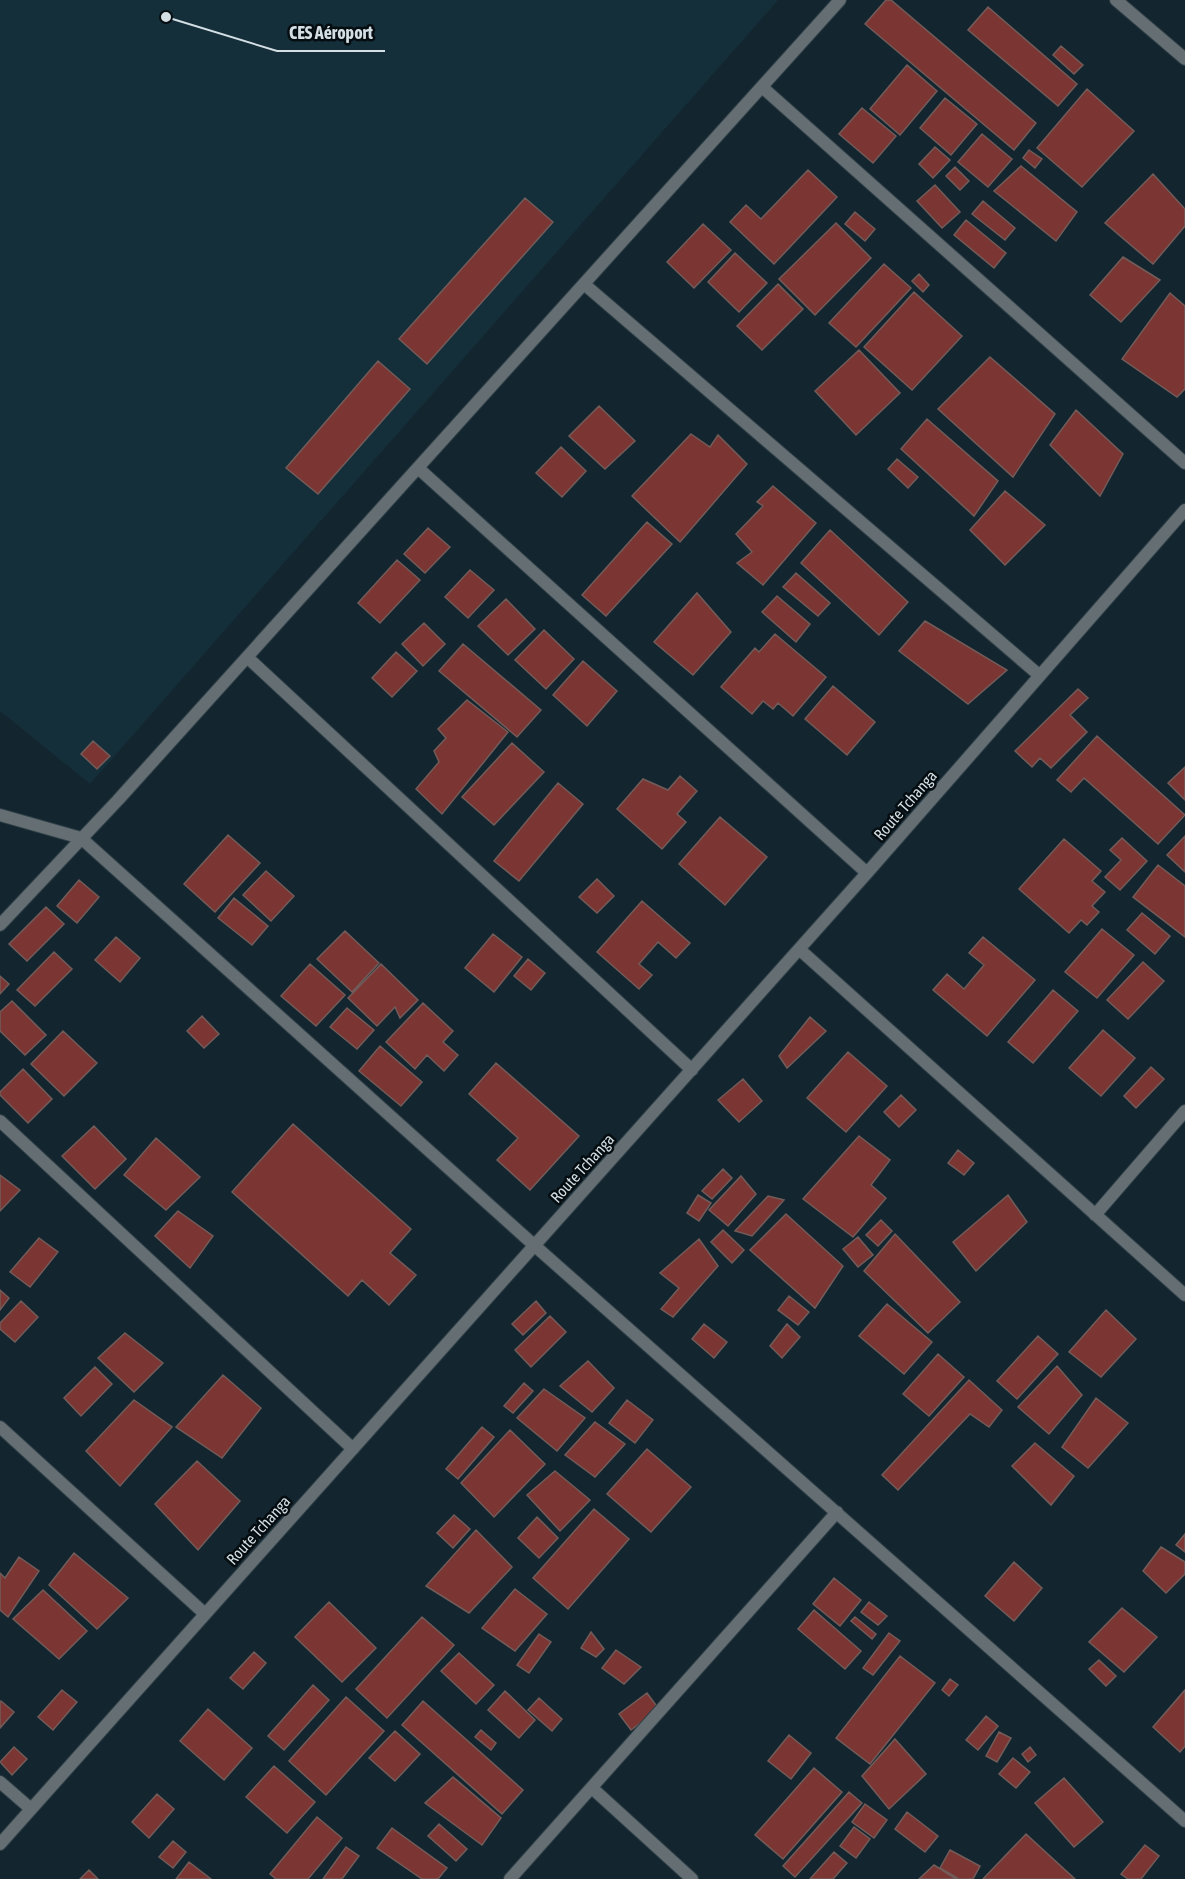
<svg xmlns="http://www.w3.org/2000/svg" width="1185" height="1879" font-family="'Asap Condensed',sans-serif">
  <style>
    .built { fill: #152f3a }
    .building { fill: #7b3633; stroke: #725c5a; stroke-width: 1.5 }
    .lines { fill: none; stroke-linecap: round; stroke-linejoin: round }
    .minor-casing { stroke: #2e3f47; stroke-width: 14 }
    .minor { stroke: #656e73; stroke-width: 12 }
    .labels { text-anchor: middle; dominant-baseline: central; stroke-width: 5; stroke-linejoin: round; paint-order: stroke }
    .street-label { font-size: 16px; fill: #d3dfe4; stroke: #060d11 }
    .leader { fill: none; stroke: #d3dfe4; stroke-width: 2 }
    .callout-dot { fill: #d3dfe4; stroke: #060d11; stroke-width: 2 }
    .callout-label { font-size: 18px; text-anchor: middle; font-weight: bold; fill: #d3dfe4; stroke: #060d11; stroke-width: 5; stroke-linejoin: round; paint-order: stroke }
  </style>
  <rect width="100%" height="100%" fill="#13252e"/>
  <!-- built -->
  <path class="built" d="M0,0H778L90,784L0,711Z"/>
  <!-- building -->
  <path class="building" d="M886,0H891L1036,123L1014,150L865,24Z
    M988,7L1077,84L1058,106L968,30Z
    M1061,46L1083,65L1074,74L1053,55Z
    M907,65L937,91L900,135L870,109Z
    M1087,89L1134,131L1082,187L1037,148Z
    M945,98L977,124L951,155L920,128Z
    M862,108L896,136L873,163L839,134Z
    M982,134L1012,159L988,187L958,162Z
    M935,147L950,160L933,178L919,164Z
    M1029,150L1042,159L1035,168L1023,158Z
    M1021,166L1077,212L1056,241L994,191Z
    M955,167L969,181L960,190L946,176Z
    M808,170L837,197L774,264L730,222L746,205L761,219Z
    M1153,174L1185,209V226L1153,264L1105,223Z
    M935,185L960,212L942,228L917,201Z
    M525,198L553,222L427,364L399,339Z
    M983,201L1015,228L1005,240L972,214Z
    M855,212L875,229L865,241L845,224Z
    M966,220L1006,253L994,268L954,235Z
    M836,223L871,258L815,315L779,279Z
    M703,224L731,250L694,288L667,262Z
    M735,253L767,283L739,312L708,282Z
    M1123,257L1160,280L1121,322L1090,295Z
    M884,264L911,288L856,347L829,323Z
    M919,274L929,285L923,292L912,281Z
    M778,284L803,309L762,350L737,326Z
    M914,292L962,336L912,390L864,347Z
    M1170,293L1185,306V389L1177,397L1122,359Z
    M859,350L900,393L856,435L815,391Z
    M990,357L1055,414L1013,477L938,409Z
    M378,361L410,389L318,494L286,468Z
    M599,406L635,441L605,469L569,436Z
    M1076,410L1123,454L1100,496L1050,445Z
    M927,419L998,481L974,516L901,449Z
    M691,434L710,447L718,435L747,464L680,542L632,496Z
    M561,447L586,471L562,497L536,473Z
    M897,459L918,477L908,488L888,469Z
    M773,486L816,523L763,585L737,563L752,552L736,534L763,506L757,502Z
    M1005,491L1045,525L1005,565L970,530Z
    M647,522L672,544L606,616L582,595Z
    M428,528L450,547L425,573L404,554Z
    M830,530L908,602L879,635L801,563Z
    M397,560L420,580L380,623L358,603Z
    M470,570L494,590L468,618L445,597Z
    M796,573L830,603L818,616L783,587Z
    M697,593L731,632L693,675L654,642Z
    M777,596L810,624L796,642L762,612Z
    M506,599L535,629L508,655L478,626Z
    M925,621L1007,670L968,704L899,651Z
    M424,623L445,644L423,666L402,644Z
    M544,630L574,659L546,689L515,660Z
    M775,634L826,677L793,716L778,703L773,709L763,701L752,714L721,687L755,648L759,652Z
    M463,644L541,710L517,737L439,671Z
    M396,652L417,671L392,697L372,678Z
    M583,661L617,691L587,726L553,695Z
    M833,686L875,722L847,755L805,719Z
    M1078,689L1088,698L1070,715L1087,732L1051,768L1040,758L1032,767L1015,751Z
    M467,700L508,732L442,814L416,789L439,762L434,751L446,738L438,729Z
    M1097,736L1185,815L1158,844L1084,778L1071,792L1057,780Z
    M93,741L110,756L97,769L81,754Z
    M512,743L544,772L494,825L462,797Z
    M1185,767V800L1168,783Z
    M680,776L697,791L677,814L686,822L662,849L617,809L643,779L668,790Z
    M558,783L583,804L519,881L494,861Z
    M720,817L767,857L725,905L679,864Z
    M228,835L260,863L215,912L184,884Z
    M1185,836V872L1167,855Z
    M1122,838L1147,861L1120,890L1105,877L1121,860L1110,850Z
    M1064,839L1101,871L1092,881L1105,892L1092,906L1099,912L1087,925L1081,920L1069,933L1019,889Z
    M1158,865L1185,886V937L1133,897Z
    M266,871L294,896L271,921L243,895Z
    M597,879L614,896L597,913L579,897Z
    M79,880L99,897L77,923L57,906Z
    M234,898L268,926L252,945L218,918Z
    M642,901L690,943L676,958L658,942L639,964L652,975L639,989L597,952Z
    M46,907L64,924L27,961L9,944Z
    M1142,913L1170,936L1155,954L1127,930Z
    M1102,929L1134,955L1097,998L1065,972Z
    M345,931L379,963L352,992L317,959Z
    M493,934L522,957L494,992L465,968Z
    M116,937L140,958L120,982L95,960Z
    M983,937L1035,980L987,1036L933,990L947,974L964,989L984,965L969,953Z
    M54,952L72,969L35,1006L17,990Z
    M528,959L545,973L531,990L514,976Z
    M1143,962L1164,981L1128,1019L1107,1000Z
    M310,964L345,995L316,1026L281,996Z
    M381,964L418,1000L400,1018L395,1007L377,1026L348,998Z
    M0,976L9,984L0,994Z
    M1053,990L1078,1011L1033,1063L1008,1042Z
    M12,1001L46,1035L25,1055L0,1031V1012Z
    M423,1003L453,1031L443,1042L458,1055L444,1071L427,1055L415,1069L386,1042Z
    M347,1008L374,1030L357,1049L330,1027Z
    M202,1016L219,1034L204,1048L187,1031Z
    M810,1017L826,1031L787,1068L779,1056Z
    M1103,1030L1135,1058L1101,1096L1069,1068Z
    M63,1031L97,1063L64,1096L31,1064Z
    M380,1046L422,1082L401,1106L359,1071Z
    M848,1052L887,1086L846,1132L807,1098Z
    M496,1063L579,1136L530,1190L497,1160L518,1138L469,1094Z
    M1151,1067L1164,1079L1136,1108L1124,1096Z
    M23,1069L52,1099L28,1123L0,1095V1092Z
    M743,1079L762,1101L739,1122L718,1100Z
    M901,1095L916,1110L899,1127L884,1112Z
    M293,1124L411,1229L390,1253L416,1275L389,1305L362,1280L348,1296L232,1192Z
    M94,1126L126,1159L95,1189L62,1156Z
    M859,1136L890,1160L871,1185L886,1198L853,1237L803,1199Z
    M156,1138L200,1177L166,1210L124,1175Z
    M958,1150L974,1163L964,1175L948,1163Z
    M723,1169L732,1178L712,1199L702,1191Z
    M0,1175L20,1190L0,1211Z
    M741,1176L756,1194L728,1226L709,1210Z
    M698,1195L711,1203L699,1221L687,1213Z
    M1008,1195L1027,1222L976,1271L953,1242Z
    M768,1196L784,1200L752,1236L735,1231Z
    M178,1211L213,1236L190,1268L155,1236Z
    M786,1214L843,1266L815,1308L750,1250Z
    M881,1220L892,1231L878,1246L866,1235Z
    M723,1230L744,1250L732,1263L711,1242Z
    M895,1234L960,1302L928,1333L864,1271Z
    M858,1237L873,1255L858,1267L843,1249Z
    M39,1238L58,1252L30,1287L10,1272Z
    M699,1239L718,1266L673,1317L661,1309L679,1288L660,1273Z
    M0,1290L9,1298L0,1310Z
    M789,1296L809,1312L798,1325L778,1310Z
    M21,1301L38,1317L15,1342L0,1329V1323Z
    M536,1301L546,1313L523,1335L512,1324Z
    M887,1304L932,1342L904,1374L859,1336Z
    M1106,1310L1136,1339L1101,1377L1069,1352Z
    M550,1316L566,1332L531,1367L515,1350Z
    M704,1324L727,1342L714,1358L692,1339Z
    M787,1324L800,1337L782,1358L770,1346Z
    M125,1333L163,1363L134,1392L98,1358Z
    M1038,1336L1058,1354L1017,1399L997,1381Z
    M938,1354L964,1377L929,1416L903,1394Z
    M588,1361L614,1388L592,1412L560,1386Z
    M1057,1366L1082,1395L1049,1434L1018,1407Z
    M95,1367L112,1384L81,1416L64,1398Z
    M223,1375L261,1408L222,1458L176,1427Z
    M969,1380L1002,1410L989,1427L970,1414L898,1490L882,1475Z
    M524,1383L533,1391L513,1413L504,1406Z
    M544,1389L585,1418L557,1451L517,1418Z
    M1096,1398L1128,1423L1088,1468L1062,1447Z
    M134,1400L172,1427L120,1486L86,1451Z
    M627,1400L653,1420L635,1443L609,1423Z
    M595,1422L625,1444L595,1477L565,1455Z
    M482,1427L494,1437L458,1479L446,1469Z
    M510,1430L545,1464L494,1517L461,1483Z
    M1035,1443L1074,1476L1051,1505L1012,1466Z
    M647,1449L691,1487L651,1532L607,1494Z
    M197,1461L240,1501L198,1550L155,1504Z
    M555,1471L590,1500L560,1531L527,1495Z
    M594,1509L629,1539L568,1609L533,1578Z
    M454,1515L470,1529L453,1548L437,1533Z
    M537,1517L558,1538L539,1558L518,1538Z
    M476,1530L512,1567L469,1613L426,1586Z
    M1185,1534V1552L1176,1545Z
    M1161,1547L1185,1562V1574L1166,1593L1143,1571Z
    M74,1553L128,1598L97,1629L49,1585Z
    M19,1557L39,1571L8,1617L0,1610V1573L5,1578Z
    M1014,1562L1042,1588L1014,1621L985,1596Z
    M834,1578L861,1600L840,1626L813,1604Z
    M515,1589L547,1614L515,1651L482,1628Z
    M43,1590L87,1631L59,1659L13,1619Z
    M329,1602L376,1648L342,1682L295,1637Z
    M869,1602L887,1616L878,1625L861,1612Z
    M1122,1608L1157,1637L1124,1672L1089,1642Z
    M814,1610L861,1651L845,1669L798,1629Z
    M422,1617L454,1645L387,1718L356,1689Z
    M855,1617L876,1634L872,1639L851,1621Z
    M591,1632L604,1649L596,1657L581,1648Z
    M889,1633L900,1641L873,1675L863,1668Z
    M539,1634L551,1642L529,1673L517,1665Z
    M616,1650L641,1667L624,1684L602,1668Z
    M254,1652L266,1663L243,1689L230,1678Z
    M459,1653L494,1685L476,1704L441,1671Z
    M900,1656L935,1683L870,1764L836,1738Z
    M1099,1660L1116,1676L1106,1686L1089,1669Z
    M950,1679L958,1685L949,1696L942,1690Z
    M313,1685L329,1700L284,1750L268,1736Z
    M62,1690L77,1702L53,1730L38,1717Z
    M1185,1690V1746L1180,1752L1153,1727Z
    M505,1691L535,1720L519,1738L488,1710Z
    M647,1693L659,1709L631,1730L619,1714Z
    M346,1697L384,1731L326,1795L289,1761Z
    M539,1698L562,1719L552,1731L528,1710Z
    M1,1701L14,1712L0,1728V1702Z
    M423,1701L523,1790L502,1814L402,1725Z
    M208,1709L252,1748L224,1780L180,1741Z
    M986,1716L998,1726L978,1750L966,1740Z
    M481,1730L496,1743L491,1750L475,1737Z
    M395,1731L420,1754L395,1781L369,1758Z
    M999,1732L1011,1738L997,1762L986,1756Z
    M789,1735L811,1753L791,1779L768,1761Z
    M895,1739L926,1774L889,1809L862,1776Z
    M14,1747L27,1759L12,1775L0,1762Z
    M1030,1747L1036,1755L1028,1762L1022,1754Z
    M1013,1758L1030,1772L1016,1788L999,1774Z
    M274,1766L315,1802L287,1833L246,1797Z
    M814,1768L842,1792L783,1859L755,1835Z
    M453,1777L501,1818L482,1845L425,1803Z
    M1064,1778L1103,1822L1074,1847L1035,1803Z
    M849,1792L862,1803L795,1877L783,1866Z
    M157,1794L174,1809L149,1838L132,1822Z
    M865,1804L887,1820L874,1838L852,1822Z
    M907,1812L938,1836L925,1852L895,1829Z
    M317,1817L342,1838L308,1879H276L270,1874Z
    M439,1824L467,1849L456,1861L428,1836Z
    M854,1827L870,1839L856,1858L840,1846Z
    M392,1828L447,1868L438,1879H422L377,1848Z
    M1026,1834L1075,1879H983Z
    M173,1841L186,1852L173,1868L159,1857Z
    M1145,1845L1159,1856L1141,1879H1128L1121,1874Z
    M346,1847L359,1856L342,1879H323Z
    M950,1850L980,1866L973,1879H959L940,1868Z
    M834,1852L847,1863L833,1879H810Z
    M189,1862L211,1879H176Z
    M934,1865L956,1879H919Z
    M89,1870L98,1879H80Z"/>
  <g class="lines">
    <!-- minor casing -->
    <g class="minor-casing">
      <path id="minor" d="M1116,0L1185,59
        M762,87L1185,463
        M584,284L1039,675
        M418,468L867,873
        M247,657L692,1070
        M0,815L81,838L535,1246L1185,1821
        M0,925L118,800L840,0
        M799,949L1185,1295
        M0,1121L353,1449
        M1095,1215L1185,1111
        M0,1427L205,1614
        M0,1782L31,1809
        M592,1788L692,1879
        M0,1844L867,873L1185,510
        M510,1879L837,1512"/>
    </g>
    <!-- minor -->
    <use href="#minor" class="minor"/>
  </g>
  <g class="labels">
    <!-- street labels -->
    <g class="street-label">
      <text transform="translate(905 805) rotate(-49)">Route Tchanga</text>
      <text transform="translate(582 1168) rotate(-48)">Route Tchanga</text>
      <text transform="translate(258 1530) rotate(-48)">Route Tchanga</text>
    </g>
  </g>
  <!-- callouts -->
  <path class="leader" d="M166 17L277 51H385"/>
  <circle class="callout-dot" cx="166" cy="17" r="6"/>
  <g class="callout-label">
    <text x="331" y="39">CES Aéroport</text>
  </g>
</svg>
